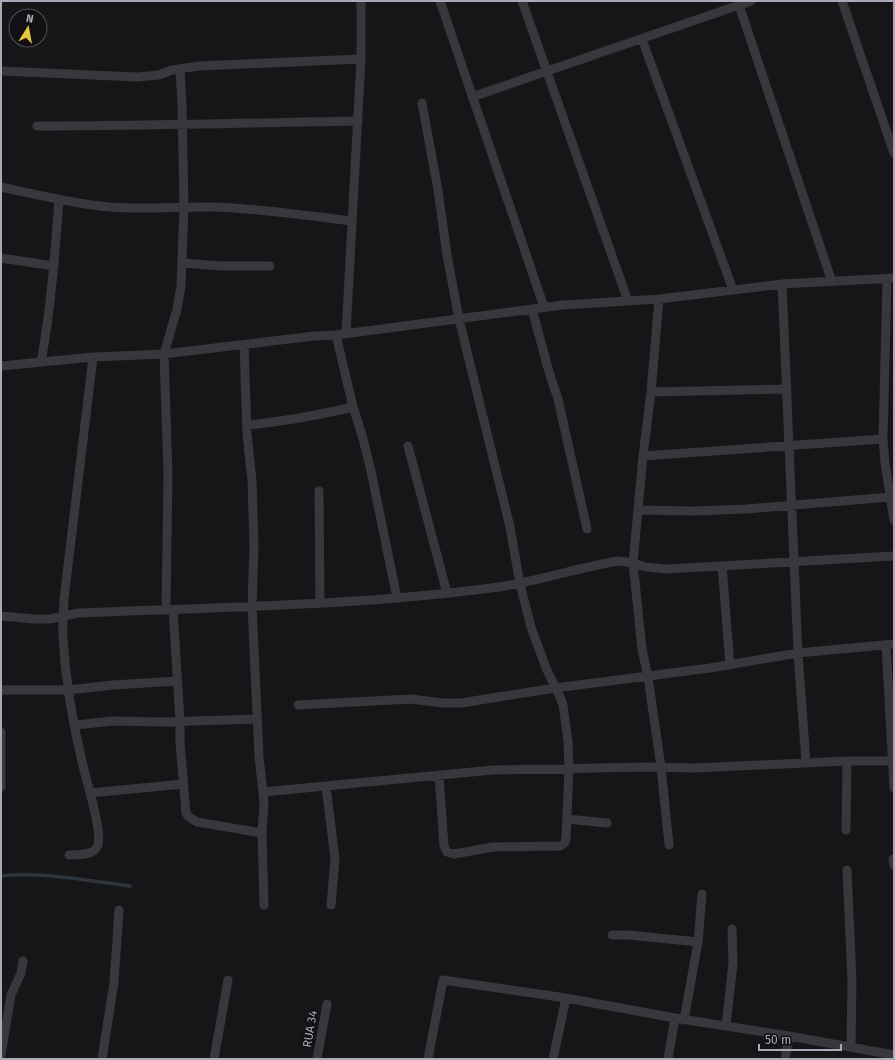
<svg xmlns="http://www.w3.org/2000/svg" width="895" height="1060" font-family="'Fira Sans',sans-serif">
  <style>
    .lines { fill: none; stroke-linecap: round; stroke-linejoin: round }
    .stream { stroke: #2e343c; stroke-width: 3.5 }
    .street { stroke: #37373c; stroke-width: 9 }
    .labels { text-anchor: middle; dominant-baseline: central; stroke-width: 3; stroke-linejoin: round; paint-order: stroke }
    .street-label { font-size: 12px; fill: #a8aab7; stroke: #111012 }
  </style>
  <rect width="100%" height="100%" fill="#161517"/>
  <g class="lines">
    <!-- stream -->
    <path class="stream" d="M1,876C43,871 88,881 130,886"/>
    <!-- street -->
    <path class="street" d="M440,1L544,307
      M522,1L628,301
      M842,1L894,153
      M739,5L832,282
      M642,39L733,290
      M1,71L137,77L159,75L172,70L199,66L361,59
      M472,97L751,1
      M422,103L438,190L447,255L459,319L510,527L520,584L531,627L546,668L560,697L563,705L568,741L569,769L566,837L565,843L560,846L493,847L454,854L447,852L444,846L439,775
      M37,126C144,126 251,123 358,121
      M1,187C34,194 67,202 100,206C138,211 177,206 216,207C261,209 307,215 352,221
      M1,258L54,266
      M182,263L221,266H270
      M887,279L883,439L885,463L894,520
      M782,284L798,653L806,763
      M659,299L651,392L643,456L633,563L642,649L648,677L661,767L669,845
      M532,309L549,372L558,399L587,529
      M346,333L361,59V1
      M336,335L353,407L362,435L371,471L397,598
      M244,345L247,434L252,481L254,547L252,606L259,756L264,803L262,833L264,905
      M41,362C51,308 55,254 59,199
      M1,366L93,357L164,354L314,336L336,335L563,305L659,299L782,284L894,278
      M651,392L787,389
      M247,425C283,422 318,415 353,407
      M408,446L447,593
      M643,456L883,439
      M319,491L320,604
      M638,510L695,511L746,509L890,497
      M722,566L730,665
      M166,610L168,474L164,354L177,309L181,286L184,207L182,105L180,69
      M173,610L180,721V742L186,813L189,817L197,822L262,833
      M1,616L34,619H50L78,613C216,607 354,606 491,588C534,583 575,568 618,561L633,563L646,567L666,569L894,556
      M886,645L894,788
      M1,690H68L113,685L178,681
      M298,705L411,699L443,703H461L555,688L710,668L798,653L894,644
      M75,725L113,721L162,722L257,719
      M1,732V787
      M326,787L335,859L331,905
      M263,792L493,770L647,767L695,768L847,761H894
      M90,793L183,784
      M567,819L607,823
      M846,830L847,761
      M69,855C77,854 93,856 97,847C103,837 91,797 88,785C75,737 66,687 63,638C62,625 64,612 64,599L93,357
      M893,859L894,865
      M847,870L852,981L851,1047
      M612,935H628L698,942
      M684,1020L698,942L702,894
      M726,1026L733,963L732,929
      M1,1055L11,995L21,973L23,961
      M102,1059L114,982L119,910
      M214,1059L228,980
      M317,1059L327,1004
      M428,1059L443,980L566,998L675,1018L789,1036L894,1055
      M553,1059L566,998
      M668,1059L675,1018
      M785,1059L789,1036"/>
  </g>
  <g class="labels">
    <!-- street labels -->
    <g class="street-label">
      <text transform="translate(310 1029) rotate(-80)">RUA 34</text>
    </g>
  </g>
  <!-- border -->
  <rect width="895" height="1060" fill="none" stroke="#a8aab7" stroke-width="4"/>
  <!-- north arrow -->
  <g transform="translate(28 28) rotate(11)"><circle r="19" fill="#111012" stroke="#4d4e54"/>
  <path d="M0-3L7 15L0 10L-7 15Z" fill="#e9c73c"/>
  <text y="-6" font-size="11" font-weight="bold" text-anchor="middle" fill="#a8aab7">N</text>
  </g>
  <!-- scale -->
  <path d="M759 1044v6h82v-6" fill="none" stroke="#a8aab7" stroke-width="2"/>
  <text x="765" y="1044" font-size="12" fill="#a8aab7" stroke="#111012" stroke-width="3" paint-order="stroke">50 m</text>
</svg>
